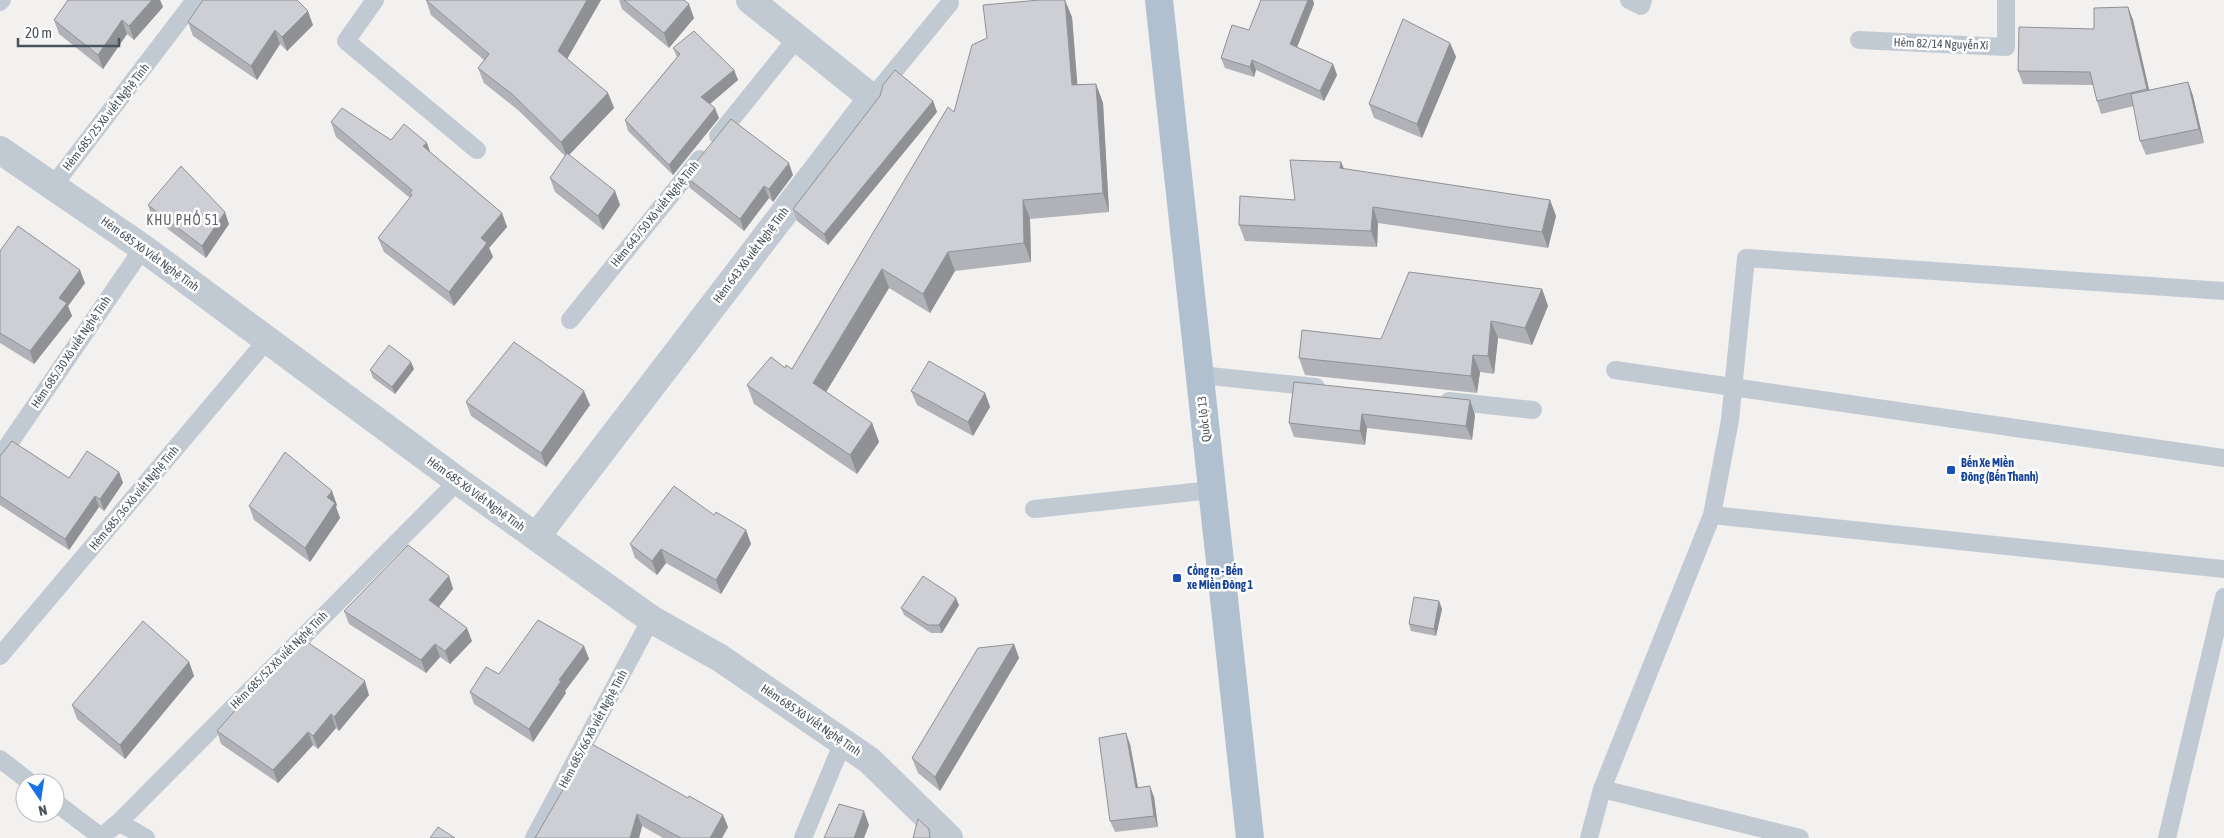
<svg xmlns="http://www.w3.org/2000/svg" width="2224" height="838" font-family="'Asap Condensed',sans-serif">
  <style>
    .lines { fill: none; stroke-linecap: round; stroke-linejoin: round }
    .service { stroke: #c1cad2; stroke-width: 18 }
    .minor { stroke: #c1cad2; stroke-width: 28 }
    .primary { stroke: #b0c0cf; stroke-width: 28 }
    .wall { fill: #b0b2b7 }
    .shaded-wall { fill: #909195 }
    .building { fill: #cdcfd5; stroke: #909195 }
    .transit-dot { fill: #1a4fb4; stroke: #fff; stroke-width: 2 }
    .labels { text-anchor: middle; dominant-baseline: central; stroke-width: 5; stroke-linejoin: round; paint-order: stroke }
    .street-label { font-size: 12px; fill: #48535e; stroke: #fff }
    .transit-label { font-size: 12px; font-weight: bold; fill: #164399; stroke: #fff; text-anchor: start }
    .neighbourhood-label { font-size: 14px; letter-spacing: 1px; fill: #5d6065; stroke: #fff }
  </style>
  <rect width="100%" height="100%" fill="#f3f0f0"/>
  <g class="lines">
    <!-- service -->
    <path class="service" d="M375,0L346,41L477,150
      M1629,0L1641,6L1643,0
      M0,2L2,0
      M1859,40L2006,47V0
      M872,98L950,3
      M718,136L797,38
      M53,186L195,0
      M570,320L700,159
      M1615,370L2224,458
      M1200,375L1316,387
      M1449,401L1533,410
      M0,457L143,248
      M1034,509L1212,490
      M1712,515L2224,569
      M0,656L267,340
      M0,759L31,783
      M1602,789L1800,838
      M55,802L101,837
      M119,822L146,838
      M100,838L119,822L458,481
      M534,838L651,619
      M803,838L843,742
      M1589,838L1602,789L1712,515L1730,420L1746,258L2224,291
      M2167,838L2224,597"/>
    <!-- minor -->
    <path class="minor" d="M0,150L143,248L458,481L651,619L720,658L869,760L949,838
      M536,537L872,98L750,0"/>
    <!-- primary -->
    <path class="primary" d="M1159,0L1250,838"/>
  </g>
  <!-- wall -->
  <path class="wall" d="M68,0H160L163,7L134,40L127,34L103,69L59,34L54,20Z
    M426,0H601L567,59L608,93L614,108L569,155L615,191L620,205L603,230L555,192L550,178L565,156L518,110L484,83L478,68L484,60L431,15Z
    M619,0H684L694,18L669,48L622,9Z
    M1261,0H1313L1314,4L1297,47L1333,64L1337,75L1324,101L1256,70L1254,77L1225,68L1221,58L1249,30Z
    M2128,7L2133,20L2149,90L2188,82L2193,96L2204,143L2146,155L2140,141L2134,106L2101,114L2097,101L2093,85L2023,84L2018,71L2094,29Z
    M1072,17L1077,84H1096L1103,103L1109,212L1030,219L1031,262L955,271L930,313L889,288L826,392L872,423L879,442L857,474L754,404L747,385L785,368L792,369L954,112Z
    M188,22L313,25L287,51L280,44L257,80L193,36Z
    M1450,43L1456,57L1422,138L1374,118L1369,104Z
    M673,48L734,70L738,80L710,104L719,118L673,175L628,131L625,120L677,57Z
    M880,96L933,101L937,112L828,245L797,221L793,209Z
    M331,122L430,152L502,213L507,227L489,248L493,257L454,306L384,252L378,238L410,198L336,137Z
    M1341,162L1344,169L1550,200L1556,216L1548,248L1378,223L1377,247L1245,241L1239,225L1295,200Z
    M793,175L773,202L769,198L744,231L690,188L685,176Z
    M148,205L229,224L206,258L152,217Z
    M0,251L85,283L68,306L72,316L34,364L0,343Z
    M1542,289L1548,306L1532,345L1498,338L1494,374L1480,372L1477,393L1305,375L1299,358L1381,339Z
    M414,369L395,394L373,378L370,370Z
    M1294,382L1475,415L1472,440L1367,428L1365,445L1294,437L1289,423Z
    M911,391L985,393L990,407L973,436L917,405Z
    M466,402L590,405L546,467L471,416Z
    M0,455L69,478L119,472L123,483L104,511L99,507L69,550L0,505Z
    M337,505L336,507L340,518L310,562L254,520L249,506Z
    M714,515L746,530L751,544L721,594L666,563L657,575L635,558L630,544Z
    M449,576L453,589L439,607L472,641L450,664L440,657L426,673L349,624L344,611Z
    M1439,601L1442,609L1436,636L1411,631L1409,624Z
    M959,605L942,633H931L904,615L901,608Z
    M1014,644L1019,658L940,791L918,773L912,758Z
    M584,646L589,659L565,691L566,693L533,742L474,704L470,692Z
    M296,650L369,695L339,731L336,728L318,749L313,745L278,783L221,744L217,731Z
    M189,662L194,676L125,759L77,719L72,705Z
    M1130,744L1138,787L1154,797L1158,827L1115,832L1110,821Z
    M688,798L723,815L728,827L722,838H663L642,826L639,838H535Z"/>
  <!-- shaded-wall -->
  <path class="shaded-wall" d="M152,0H160L163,7L134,40L129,26Z
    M587,0H601L563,66L558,51Z
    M1065,0L1072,17L1079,104L1072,85Z
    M1308,0H1313L1314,4L1294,55L1290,44Z
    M689,4L694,18L669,48L664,33Z
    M2128,7L2133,20L2152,102L2147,89Z
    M308,11L313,25L287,51L282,37Z
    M122,20L127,34L103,69L98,55Z
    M275,30L280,44L257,80L251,66Z
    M1450,43L1456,57L1422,138L1417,124Z
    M1252,60L1256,70L1254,77L1250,67Z
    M1333,64L1337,75L1324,101L1320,91Z
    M734,70L738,80L705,108L701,97Z
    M2188,82L2193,96L2204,143L2199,129Z
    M1096,84L1103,103L1109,212L1103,193Z
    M608,93L614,108L567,157L561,142Z
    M933,101L937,112L828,245L824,234Z
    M715,108L719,118L673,175L669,165Z
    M427,143L432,157L423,146Z
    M1341,162L1347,177L1340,168Z
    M789,163L793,175L773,202L769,189Z
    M764,186L769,198L744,231L740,219Z
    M615,191L620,205L603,230L598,216Z
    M1023,200L1030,219L1031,262L1024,243Z
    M1550,200L1556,216L1548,248L1542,232Z
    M1373,207L1378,223L1377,247L1371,231Z
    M225,212L229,224L206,258L202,246Z
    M502,213L507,227L489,248L493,257L454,306L449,292L481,238Z
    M948,252L955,271L930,313L923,294Z
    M882,269L889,288L820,402L813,383Z
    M80,270L85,283L68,306L72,316L34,364L30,351L59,298Z
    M1542,289L1548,306L1532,345L1525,328Z
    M1491,321L1498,338L1494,374L1488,356Z
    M1473,355L1480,372L1477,393L1471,376Z
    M411,362L414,369L395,394L392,387Z
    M584,391L590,405L546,467L541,453Z
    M985,393L990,407L973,436L968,422Z
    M1470,400L1475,415L1472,440L1466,426Z
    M1362,414L1367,428L1365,445L1360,431Z
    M872,423L879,442L857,474L850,455Z
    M119,472L123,483L104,511L100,499Z
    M332,491L337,505L336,507L340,518L310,562L305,548L327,497Z
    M95,496L99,507L69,550L65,539Z
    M746,530L751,544L721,594L716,580Z
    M661,549L666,563L657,575L652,561Z
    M449,576L453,589L434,613L429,600Z
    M956,598L959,605L942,633L939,625Z
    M1439,601L1442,609L1436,636L1434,629Z
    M467,628L472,641L450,664L445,651Z
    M435,644L440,657L426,673L421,660Z
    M1014,644L1019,658L940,791L935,777Z
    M584,646L589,659L565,691L566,693L533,742L529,729L559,680Z
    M189,662L194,676L125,759L120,745Z
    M365,681L369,695L339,731L334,717Z
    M331,714L336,728L318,749L313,736Z
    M308,732L313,745L278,783L273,770Z
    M1126,733L1130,744L1140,799L1136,788Z
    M1150,786L1154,797L1158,827L1154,816Z
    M864,811L869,825L864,838H854Z
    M637,814L642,826L639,838H630Z
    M723,815L728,827L722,838H710Z"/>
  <!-- building -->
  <path class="building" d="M68,0H152L129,26L122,20L98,55L54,20Z
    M203,0H297L308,11L282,37L275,30L251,66L188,22Z
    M426,0H587L558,51L608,93L561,142L512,94L478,68L489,54Z
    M624,0H684L689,4L664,33Z
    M1040,0H1065L1072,85L1096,84L1103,193L1023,200L1024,243L948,252L923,294L882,269L813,383L872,423L850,455L747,385L771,357L785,368L786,365L792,369L948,107L954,112L972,45L987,38L983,5Z
    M1261,0H1308L1290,44L1333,64L1320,91L1252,60L1250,67L1221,58L1232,25L1249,30Z
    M2128,7L2147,89L2097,101L2090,72L2018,71L2019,27L2094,29V8Z
    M1403,19L1450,43L1417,124L1369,104Z
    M694,31L734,70L701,97L715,108L669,165L625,120L680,54L673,48Z
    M895,70L933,101L824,234L793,209L880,96L883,85Z
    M2188,82L2199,129L2140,141L2131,94Z
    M342,108L391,140L404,124L427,143L423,146L502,213L481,238L487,243L449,292L378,238L412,195L410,193L412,190L331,122Z
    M731,119L789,163L769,189L764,186L740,219L685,176Z
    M567,153L615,191L598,216L550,178Z
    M1290,160L1341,162L1340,168L1550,200L1542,232L1373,207L1371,231L1239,225L1240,196L1295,200Z
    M181,166L225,212L202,246L148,205Z
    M18,226L80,270L59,298L67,303L30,351L0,333V251Z
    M1409,272L1542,289L1525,328L1491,321L1488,356L1473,355L1471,376L1299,358L1302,330L1381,339Z
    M514,342L584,391L541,453L466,402Z
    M389,345L411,362L392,387L370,370Z
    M929,361L985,393L968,422L911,391Z
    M1294,382L1470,400L1466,426L1362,414L1360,431L1289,423Z
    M12,441L69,478L87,451L119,472L100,499L95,496L65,539L0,496V455H1Z
    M285,452L332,491L327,497L335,503L305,548L249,506Z
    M674,486L714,515L716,512L746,530L716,580L661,549L652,561L630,544Z
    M408,545L449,576L429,600L467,628L445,651L435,644L421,660L344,611Z
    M923,576L956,598L939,625H928L901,608Z
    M1414,597L1439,601L1434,629L1409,624Z
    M538,620L584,646L559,680L561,681L529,729L470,692L486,667L499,674Z
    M143,621L189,662L120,745L72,705Z
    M304,640L365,681L334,717L331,714L313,736L308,732L273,770L217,731L291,647L296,650Z
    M1014,644L935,777L912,758L978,648Z
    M1126,733L1136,788L1150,786L1154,816L1110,821L1099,738Z
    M590,743L688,798L689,796L723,815L710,838H681L637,814L630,838H535Z
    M839,804L864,811L854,838H824Z
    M918,819L929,829L930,838H913Z
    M438,827L455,838H430Z"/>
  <!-- markers -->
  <g class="transit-dot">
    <rect x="1946" y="465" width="10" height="10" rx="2.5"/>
    <rect x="1172" y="573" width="10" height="10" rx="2.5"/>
  </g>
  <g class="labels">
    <!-- street labels -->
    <g class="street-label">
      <text transform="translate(1941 44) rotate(2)">Hẻm 82/14 Nguyễn Xí</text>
      <text transform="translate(106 117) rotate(-52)">Hẻm 685/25 Xô viết Nghệ Tĩnh</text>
      <text transform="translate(655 214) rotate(-51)">Hẻm 643/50 Xô viết Nghệ Tĩnh</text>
      <text transform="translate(150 254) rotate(36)">Hẻm 685 Xô Viết Nghệ Tĩnh</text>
      <text transform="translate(751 255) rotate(-53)">Hẻm 643 Xô viết Nghệ Tĩnh</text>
      <text transform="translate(71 352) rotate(-56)">Hẻm 685/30 Xô viết Nghệ Tĩnh</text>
      <text transform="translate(1204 419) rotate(-96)">Quốc lộ 13</text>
      <text transform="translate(476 494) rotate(36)">Hẻm 685 Xô Viết Nghệ Tĩnh</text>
      <text transform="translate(134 498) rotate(-50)">Hẻm 685/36 Xô viết Nghệ Tĩnh</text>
      <text transform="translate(279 660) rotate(-45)">Hẻm 685/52 Xô viết Nghệ Tĩnh</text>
      <text transform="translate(811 720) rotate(34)">Hẻm 685 Xô Viết Nghệ Tĩnh</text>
      <text transform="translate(593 729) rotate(-62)">Hẻm 685/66 Xô viết Nghệ Tĩnh</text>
    </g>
    <!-- transit labels -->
    <g class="transit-label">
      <text x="1961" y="463">Bến Xe Miền<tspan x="1961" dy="14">Đông (Bến Thanh)</tspan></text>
      <text x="1187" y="571">Cổng ra - Bến<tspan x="1187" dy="14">xe Miền Đông 1</tspan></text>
    </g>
    <!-- neighbourhood labels -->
    <g class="neighbourhood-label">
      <text x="183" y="220">KHU PHỐ 51</text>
    </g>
  </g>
  <!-- north arrow -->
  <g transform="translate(40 798) rotate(167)"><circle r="24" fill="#ffffff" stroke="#b6babf"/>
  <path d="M0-4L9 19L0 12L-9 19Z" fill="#1973e3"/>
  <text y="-8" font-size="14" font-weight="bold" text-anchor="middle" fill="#48535e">N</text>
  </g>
  <!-- scale -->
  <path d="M18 38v8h101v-8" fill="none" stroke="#48535e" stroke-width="2.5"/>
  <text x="25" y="38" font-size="15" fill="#48535e" stroke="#ffffff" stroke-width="4" paint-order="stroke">20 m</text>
</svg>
